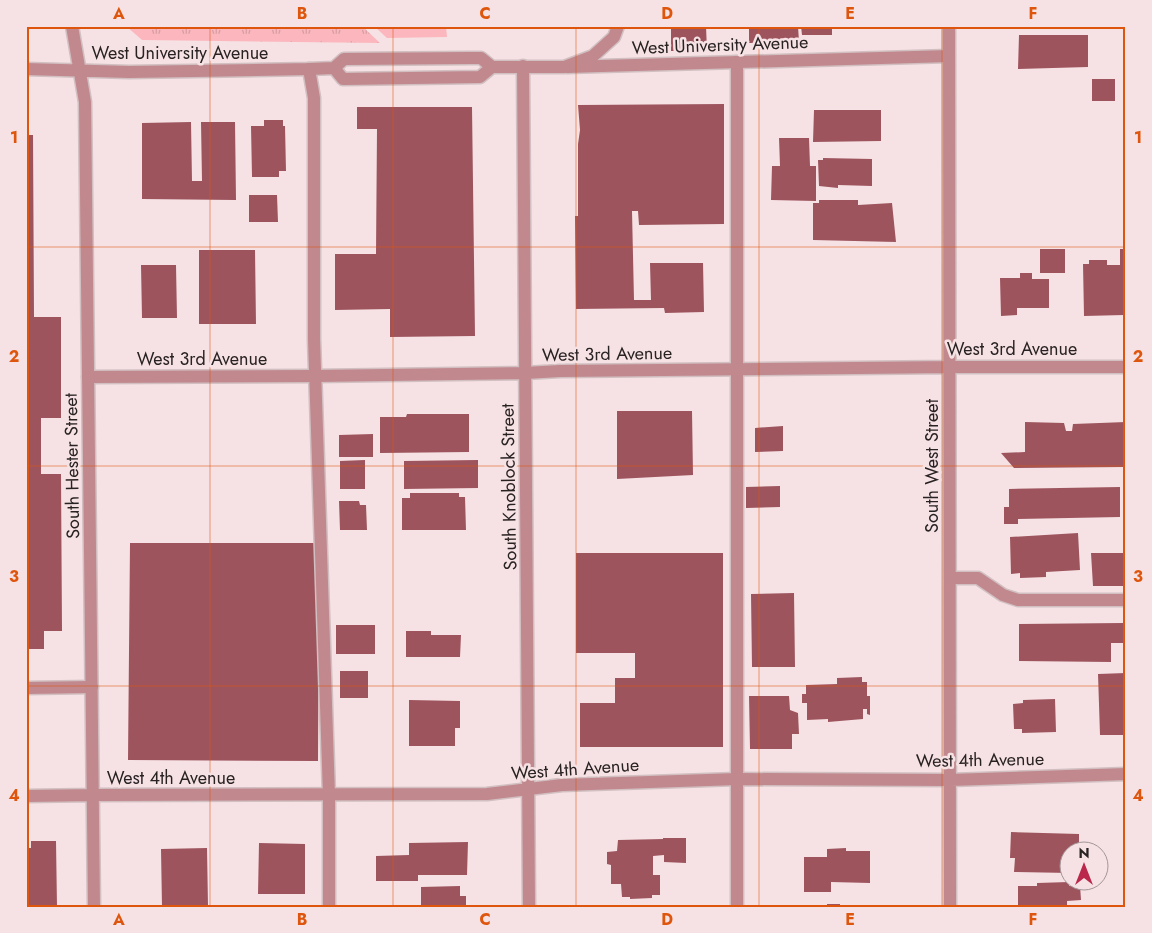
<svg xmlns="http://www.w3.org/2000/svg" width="1152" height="933" font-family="Jost,sans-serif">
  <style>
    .grass { fill: url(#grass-tufts) }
    .park { fill: #fbb7bd }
    .building { fill: #9d545d }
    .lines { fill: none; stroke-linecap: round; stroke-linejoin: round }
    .service-casing { stroke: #d1bfc1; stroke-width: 15 }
    .minor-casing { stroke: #d1bfc1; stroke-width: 15 }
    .tertiary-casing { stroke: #d1bfc1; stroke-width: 15 }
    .service { stroke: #c1888e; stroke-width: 12 }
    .minor { stroke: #c1888e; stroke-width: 12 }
    .tertiary { stroke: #c1888e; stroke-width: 12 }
    .grid { fill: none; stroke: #de560d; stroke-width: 1; stroke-opacity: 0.55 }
    .labels { text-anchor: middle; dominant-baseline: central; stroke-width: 5; stroke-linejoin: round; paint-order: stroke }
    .street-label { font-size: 18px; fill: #292223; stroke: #f6e2e4 }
    .neatline { fill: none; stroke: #de560d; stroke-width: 2 }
    .grid-label { font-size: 16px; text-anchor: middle; font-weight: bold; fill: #de560d }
  </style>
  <defs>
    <pattern id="grass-tufts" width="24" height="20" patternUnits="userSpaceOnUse" patternTransform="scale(1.25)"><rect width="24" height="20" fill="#fbb7bd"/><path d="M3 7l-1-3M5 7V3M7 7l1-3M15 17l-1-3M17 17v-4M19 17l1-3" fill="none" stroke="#d79da2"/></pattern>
  </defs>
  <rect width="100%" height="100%" fill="#f6e2e4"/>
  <!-- grass -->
  <path class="grass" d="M126,26H362L380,43L142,40Z"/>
  <!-- park -->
  <path class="park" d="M374,26H446L447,37L387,38Z"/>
  <!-- building -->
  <path class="building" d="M671,26H706L707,51H671Z
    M749,26H798L799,42L749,43Z
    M801,26H832V35H802Z
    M1019,35H1088V67L1018,69Z
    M1092,79H1115V101H1092Z
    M724,104V224L639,225L638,211H632L634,300H651L650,263H703L704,312L665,313L664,308L576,309L575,216H578V144L580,130L578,105Z
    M357,107H472L475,336L390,337V309L335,310V254H376L377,129H357Z
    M814,110H881V141L813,142Z
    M264,120H283V126H285L286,171H279V177H252L251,126H264Z
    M191,122L192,181H202L201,122H235L236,200L142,199V123Z
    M26,135H33L34,317H61V418H41V474H61L62,631H44V649H26Z
    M779,138H809L810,166H816V201L771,200L772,166H780Z
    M823,158L872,159V186L838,185V188L819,186L818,160H823Z
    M249,195H277L278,222H249Z
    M819,200H858V205L892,203L896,242L813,240V203H819Z
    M1040,249H1065V273H1040Z
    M1120,249H1126V276H1123L1124,315L1084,316L1083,264H1089V260H1107V265H1120Z
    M199,250H255L256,324H199Z
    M141,265H176L177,318H142Z
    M1020,273H1032V279H1049V308H1017V315L1001,316L1000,278H1020Z
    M617,411H692L693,475L617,479Z
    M407,414H469V452L380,453V417H406Z
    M1025,422L1064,423L1066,431H1072L1073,424L1126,422V445L1123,446L1124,467L1014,468L1001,453L1025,452Z
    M783,426V451L755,452V428Z
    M373,434V457H339V435Z
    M365,460V489H340V461Z
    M478,460V488L404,489V461Z
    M780,486V507L746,508V487Z
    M1120,487V517L1018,519V524H1004V507H1009V489Z
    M410,493H459V497H465L466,530H402V498H410Z
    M339,501H359L360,505H366L367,530H340Z
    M1078,533L1080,570L1046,572V577L1020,578V573L1011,574L1010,537Z
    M130,543H319L318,761L128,760Z
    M576,553H723V747H580V703H615V678H635V653H576Z
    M1091,553H1124L1126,586H1093Z
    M794,593L795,667H752L751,594Z
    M1123,623L1124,643H1111V662L1019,661V624Z
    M336,625H375V654H336Z
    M406,631H431V635H461L460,657H406Z
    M340,671H368V698H340Z
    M1126,673V735H1100L1098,674Z
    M862,677V682H867V696H870V715L867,714V709H863V719L828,722V719L807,720V703H802V694H806V685L837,684V678Z
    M749,696H789L790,710L798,713L799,734H792V749H750Z
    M1055,699L1056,732L1022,733V729H1014L1013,704L1023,703V700Z
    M409,700L460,701V728H455V746H409Z
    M1011,832L1079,834V850H1070V873L1014,872L1015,858H1010Z
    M663,838H686V863L664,862V855L653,856V875H660V895H652V898L630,899V897H622L621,884H611V865L607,864V852L617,851L618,840L663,839Z
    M31,841H56L57,907H26V848H31Z
    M468,842L467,875H418V881H376V856L409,855V843Z
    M259,843L305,844V894H258Z
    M1123,844H1126V875H1124Z
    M207,848L208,906L162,907L161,849Z
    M846,848V851H870V883L831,882V892H804V857H827V849Z
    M1069,882V886L1080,885L1081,900L1067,901V907H1018V886H1037V883Z
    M460,886V896H466V907H421V887Z
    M827,904H840V907H827Z"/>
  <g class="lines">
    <!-- service casing -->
    <g class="service-casing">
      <path id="service" d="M737,62V907
        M309,69L314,98V339L329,796V907
        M950,578H978L1003,595L1018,600H1126
        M26,688L92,687"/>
    </g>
    <!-- minor casing -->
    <g class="minor-casing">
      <path id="minor" d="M949,26L950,907
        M523,66L529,907
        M567,67L949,56
        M88,377L315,376L525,373L560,371L950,367
        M93,795L487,794L562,785L737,779L950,780L1126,774"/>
    </g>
    <!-- tertiary casing -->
    <g class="tertiary-casing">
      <path id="tertiary" d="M72,26L85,102L94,907
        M334,68L343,79L480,77L492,67H564L593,56L614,37L618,26
        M26,69L129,72L309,69L334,68L344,59L470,58H481L492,67
        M950,367H1126
        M26,796L93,795"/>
    </g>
    <!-- service -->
    <use href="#service" class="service"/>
    <!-- minor -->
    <use href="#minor" class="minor"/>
    <!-- tertiary -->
    <use href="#tertiary" class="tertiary"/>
  </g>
  <!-- grid -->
  <path class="grid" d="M210,26V907M393,26V907M576,26V907M759,26V907M942,26V907M26,247H1126M26,466H1126M26,686H1126"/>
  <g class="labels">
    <!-- street labels -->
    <g class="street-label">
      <text transform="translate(720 45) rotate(-2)">West University Avenue</text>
      <text x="180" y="53">West University Avenue</text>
      <text x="1012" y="349">West 3rd Avenue</text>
      <text transform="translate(607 354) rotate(-1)">West 3rd Avenue</text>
      <text x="202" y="359">West 3rd Avenue</text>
      <text transform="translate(72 466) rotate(-91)">South Hester Street</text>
      <text transform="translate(932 466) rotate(-90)">South West Street</text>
      <text transform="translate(509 487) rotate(-91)">South Knoblock Street</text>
      <text transform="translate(980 760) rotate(-1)">West 4th Avenue</text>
      <text transform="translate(575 769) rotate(-4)">West 4th Avenue</text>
      <text x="171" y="778">West 4th Avenue</text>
    </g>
  </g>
  <!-- border -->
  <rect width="1152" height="933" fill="none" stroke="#f6e2e4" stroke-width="55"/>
  <!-- north arrow -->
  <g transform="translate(1084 866)"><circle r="24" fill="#f6e2e4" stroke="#a49597"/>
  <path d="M0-4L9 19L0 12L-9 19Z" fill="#ba294c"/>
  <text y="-8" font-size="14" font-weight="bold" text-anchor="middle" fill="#292223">N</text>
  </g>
  <rect x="28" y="28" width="1096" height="878" class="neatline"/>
  <g class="grid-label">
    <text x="119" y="19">A</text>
    <text x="302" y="19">B</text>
    <text x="485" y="19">C</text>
    <text x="667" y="19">D</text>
    <text x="850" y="19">E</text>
    <text x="1033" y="19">F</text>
    <text x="14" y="143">1</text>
    <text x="1138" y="143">1</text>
    <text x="14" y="362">2</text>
    <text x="1138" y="362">2</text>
    <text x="14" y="582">3</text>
    <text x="1138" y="582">3</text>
    <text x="14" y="801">4</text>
    <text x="1138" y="801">4</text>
    <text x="119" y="925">A</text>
    <text x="302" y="925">B</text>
    <text x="485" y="925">C</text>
    <text x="667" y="925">D</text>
    <text x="850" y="925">E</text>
    <text x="1033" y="925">F</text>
  </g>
</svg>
